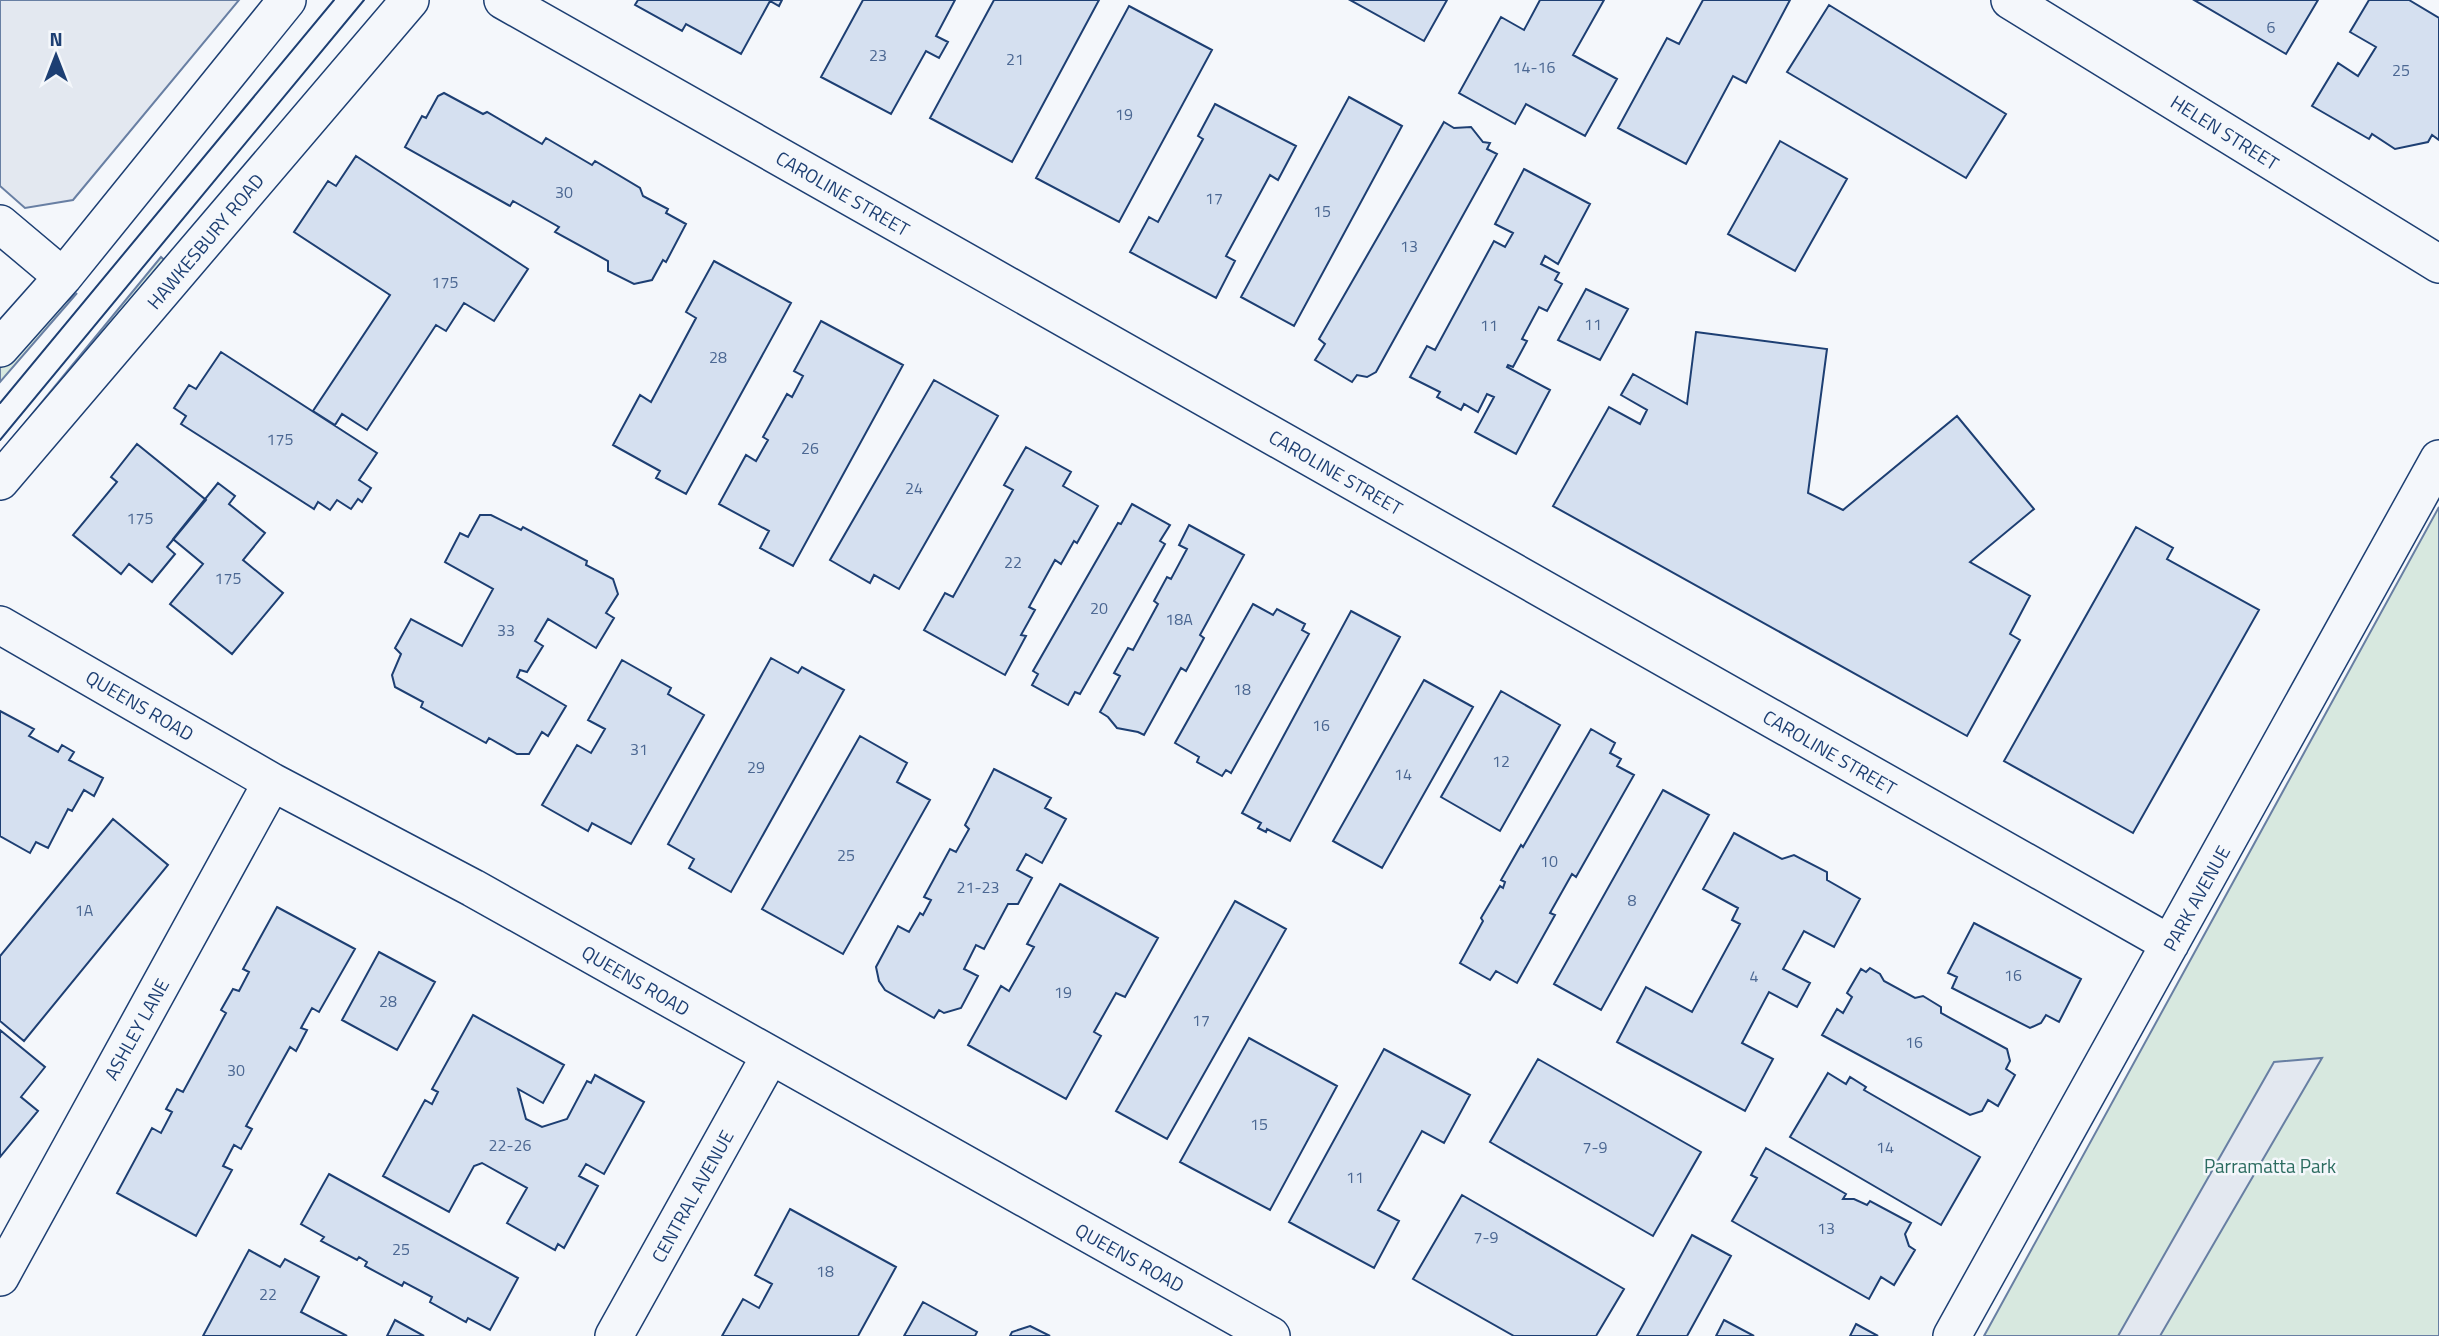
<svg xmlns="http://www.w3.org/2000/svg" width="2439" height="1336" font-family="'Titillium Web',sans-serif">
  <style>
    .green { fill: #d7e8df; stroke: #687fa3; stroke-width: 2 }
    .parking { fill: #e3e8f0; stroke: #687fa3; stroke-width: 2 }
    .building { fill: #d5e0f0; stroke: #1d3f73; stroke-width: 2 }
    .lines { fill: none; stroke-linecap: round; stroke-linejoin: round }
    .street-casing { stroke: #1d3f73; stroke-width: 40 }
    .street { stroke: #f4f7fb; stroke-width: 37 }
    .tram { stroke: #1d3f73; stroke-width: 2 }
    .labels { text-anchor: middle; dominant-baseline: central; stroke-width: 5; stroke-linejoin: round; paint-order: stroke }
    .number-label { font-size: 16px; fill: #4b6792 }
    .street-label { font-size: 19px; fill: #1d3f73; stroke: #f4f7fb }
    .park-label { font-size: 19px; fill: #2c6c60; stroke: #f4f7fb }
  </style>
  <rect width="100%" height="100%" fill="#f4f7fb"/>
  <!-- green -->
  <path class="green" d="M161,257L171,266L0,453Z
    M77,293L0,382V359L19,338Z
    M2439,507V1336H1984Z"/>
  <!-- parking -->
  <path class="parking" d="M0,0H239L73,200L25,208L0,186Z
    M2322,1058L2160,1336H2118L2274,1062Z"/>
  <!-- building -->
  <path class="building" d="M638,0H782L779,6L770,1L741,54L686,24L682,31L635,5Z
    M863,0H955L936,36L948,42L939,58L926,51L891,114L821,77Z
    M994,0H1099L1012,162L930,118Z
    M1350,0H1447L1424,41Z
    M1540,0H1604L1573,55L1617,79L1585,136L1526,104L1515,124L1459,93L1501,17L1524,30Z
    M1703,0H1790L1746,83L1733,76L1686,164L1618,128L1667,38L1679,44Z
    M2194,0H2318L2286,54Z
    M2369,0H2409L2439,18V140L2432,135L2428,142L2395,149L2372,134L2369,139L2312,106L2338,63L2358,76L2376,47L2350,32Z
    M1829,5L2006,114L1966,178L1787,72Z
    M1129,6L1212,50L1119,222L1036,178Z
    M444,93L483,114L487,112L542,144L546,138L592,165L595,161L640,188L643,196L668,209L666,213L686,224L666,262L663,260L652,280L634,284L608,271V261L555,232L559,227L513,201L510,206L405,147L422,116L426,118L438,96Z
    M1349,97L1402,126L1294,326L1241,297Z
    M1215,104L1296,146L1278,180L1270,175L1226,256L1235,261L1216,298L1130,252L1149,217L1158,222L1203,139L1198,136Z
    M1444,122L1454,128L1471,127L1483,142L1490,143L1487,149L1497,154L1376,372L1367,377L1357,375L1352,382L1315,360L1325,344L1319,339Z
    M1780,141L1847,179L1795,271L1728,234Z
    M356,156L528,269L494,321L464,303L446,331L436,325L367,430L342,414L335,425L313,411L390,295L294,232L328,181L336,186Z
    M1524,169L1590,204L1558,264L1545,256L1541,264L1559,273L1555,280L1562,284L1547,311L1539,307L1522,339L1527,341L1513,367L1508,365L1507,367L1550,390L1516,454L1475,432L1494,397L1487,394L1478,412L1464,404L1461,410L1437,397L1440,392L1410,377L1427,346L1435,350L1494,241L1505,247L1513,233L1495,224Z
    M714,261L791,303L686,494L656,478L660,471L613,445L640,395L651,402L696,318L686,312Z
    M1586,289L1628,309L1600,360L1558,340Z
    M821,321L903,365L793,566L760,548L769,531L719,504L746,455L756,461L768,440L763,437L787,394L792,397L803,376L794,371Z
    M1696,332L1827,349L1808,493L1843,510L1957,416L2034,509L1970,562L2030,596L2010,634L2020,640L1967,736L1553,506L1609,407L1640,424L1647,410L1621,395L1633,374L1687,404Z
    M221,352L377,453L359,480L371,488L362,502L358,499L351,509L337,500L330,510L318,502L314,509L181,424L186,416L174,408L189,385L196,389Z
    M934,380L998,416L899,589L874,575L870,583L830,560Z
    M137,444L206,500L167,547L175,554L152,582L129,564L121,574L73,535L117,482L111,477Z
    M1026,447L1071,472L1063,486L1098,506L1077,543L1074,541L1061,564L1055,560L1029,607L1035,610L1021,635L1026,636L1005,675L924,630L945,593L953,597L1013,490L1004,485Z
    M218,483L235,496L229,504L265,533L243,560L283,593L232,654L170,604L203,564L173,539Z
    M1132,504L1170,525L1160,541L1165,544L1080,694L1075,692L1068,705L1032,685L1038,674L1033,671L1118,523L1121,524Z
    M480,515H491L521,530L523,527L587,561L586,565L613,579L618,594L606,613L614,618L596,648L548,619L535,641L543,646L527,672L520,670L517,677L566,706L548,736L542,732L529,754H517L489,738L486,743L421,707L423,702L395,687L392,675L401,654L395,648L411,619L462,646L493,589L445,562L460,533L468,537Z
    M1189,525L1244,555L1200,635L1204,638L1186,671L1181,668L1144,735L1138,732L1117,728L1108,717L1100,712L1120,676L1114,673L1128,648L1133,650L1158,604L1154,601L1167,577L1171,579L1187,549L1179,545Z
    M2136,527L2173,548L2167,559L2259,610L2133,833L2004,761Z
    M1253,604L1273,615L1277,609L1305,624L1302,630L1309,634L1231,773L1226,770L1222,776L1197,762L1199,757L1175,743Z
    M1351,611L1400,637L1290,841L1267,829L1266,832L1258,828L1261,823L1242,813Z
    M771,658L798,673L802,667L844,690L731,892L689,868L694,859L668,844Z
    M622,660L671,688L668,694L704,715L631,844L592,823L588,831L542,805L577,745L591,753L605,729L588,720Z
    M1424,680L1473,707L1382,868L1333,841Z
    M1501,691L1560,725L1500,831L1441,797Z
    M0,711L34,729L29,736L58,752L62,745L74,752L69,760L103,778L94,796L84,790L72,811L68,809L48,848L36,842L30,853L0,836Z
    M1591,729L1615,743L1610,753L1621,759L1617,766L1634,775L1576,877L1572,874L1550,913L1555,915L1517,983L1496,971L1490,980L1460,963L1483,921L1481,918L1500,886L1503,888L1505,882L1501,880L1521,845L1523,847Z
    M860,736L907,763L897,782L930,800L843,954L762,909Z
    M994,769L1051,798L1045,808L1066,819L1042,863L1026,854L1017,870L1032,878L1018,904H1008L984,949L976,945L964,969L978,976L961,1008L944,1013L939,1010L934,1018L885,990L879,981L876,967L898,926L909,932L920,913L923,915L931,900L924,897L950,849L956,852L969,829L965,825Z
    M1663,790L1709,815L1601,1010L1554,984Z
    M113,819L168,865L24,1041L0,1021V956Z
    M1734,833L1782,859L1794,855L1827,872V880L1860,899L1834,947L1804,931L1783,969L1810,983L1797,1007L1769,992L1742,1043L1773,1059L1745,1111L1617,1042L1646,987L1692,1012L1740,924L1732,920L1738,908L1703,889Z
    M1060,884L1158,938L1125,997L1116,993L1094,1032L1101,1036L1066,1099L968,1045L1001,986L1009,991L1034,947L1027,944Z
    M1235,901L1286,929L1167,1139L1116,1111Z
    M277,907L355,949L319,1012L312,1008L301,1028L307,1030L296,1051L290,1047L246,1126L252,1129L241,1149L234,1145L223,1166L232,1170L196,1236L117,1193L152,1128L161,1133L172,1112L166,1109L177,1089L183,1092L226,1013L221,1010L233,989L239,991L249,972L243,969Z
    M1974,923L2081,979L2059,1022L2046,1015L2041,1023L2030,1028L1952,988L1957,977L1948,973Z
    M379,952L435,982L397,1050L342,1020Z
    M1870,968L1880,974L1884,981L1915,998L1923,996L1941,1007V1013L2007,1049L2010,1061L2006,1069L2015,1075L1998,1106L1988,1100L1982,1111L1970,1115L1822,1035L1837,1009L1843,1013L1852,997L1847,993L1861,969L1866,972Z
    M473,1015L564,1065L543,1103L518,1089L526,1119L542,1127L567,1119L587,1081L591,1083L595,1075L644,1102L604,1174L586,1164L579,1176L598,1186L564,1248L558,1244L555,1250L507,1223L527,1188L482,1163L474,1166L449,1212L383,1176L425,1100L432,1104L438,1092L432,1089Z
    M0,1030L45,1067L21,1097L38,1111L0,1157Z
    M1249,1038L1337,1086L1270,1210L1180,1162Z
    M1384,1049L1470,1095L1444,1143L1422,1131L1378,1210L1399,1221L1374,1268L1289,1222Z
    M1538,1059L1701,1152L1653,1236L1490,1142Z
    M1828,1073L1846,1084L1850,1077L1866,1087L1864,1090L1980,1157L1941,1225L1790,1137Z
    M1766,1148L1846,1194L1843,1199H1854L1867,1205L1870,1201L1911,1223L1905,1234L1909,1246L1915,1250L1894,1285L1881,1277L1869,1299L1732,1221L1757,1178L1751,1175Z
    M329,1174L518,1278L490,1330L468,1318L466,1322L430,1302L432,1297L404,1282L402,1286L365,1266L367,1262L359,1257L357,1260L321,1241L324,1237L301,1224Z
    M1462,1195L1624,1289L1596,1336H1514L1413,1279Z
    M790,1209L896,1267L858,1336H722L743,1299L759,1308L772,1284L755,1275Z
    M1692,1235L1731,1256L1687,1336H1637Z
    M249,1250L280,1267L285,1259L319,1277L301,1312L347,1336H203Z
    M923,1302L977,1332L975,1336H904Z
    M395,1320L424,1336H387Z
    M1724,1320L1754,1336H1716Z
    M1856,1324L1878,1336H1850Z
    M1030,1326L1050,1336H1010L1012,1332Z"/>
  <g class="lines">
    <!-- street casing -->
    <g class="street-casing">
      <path id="street" d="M503,0L2170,944
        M2010,0L2439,264
        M0,224L63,277
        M0,348L63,277L287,0
        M0,481L410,0
        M0,625L272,782L473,888L1271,1336
        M0,1277L272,782
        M614,1336L770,1056
        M1952,1336L2439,459"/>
    </g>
    <!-- street -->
    <use href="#street" class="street"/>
    <!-- tram -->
    <path class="tram" d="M0,403L334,0
      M0,440L364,0"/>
  </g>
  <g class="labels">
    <!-- number labels -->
    <g class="number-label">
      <text x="2271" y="27">6</text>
      <text x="878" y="55">23</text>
      <text x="1015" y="59">21</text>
      <text x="1534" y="67">14-16</text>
      <text x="2401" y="70">25</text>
      <text x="1124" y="114">19</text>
      <text x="564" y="192">30</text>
      <text x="1214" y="198">17</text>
      <text x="1322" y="211">15</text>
      <text x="1409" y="246">13</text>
      <text x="445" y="282">175</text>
      <text x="1593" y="324">11</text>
      <text x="1489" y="325">11</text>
      <text x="718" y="357">28</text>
      <text x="280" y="439">175</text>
      <text x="810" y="448">26</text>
      <text x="914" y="488">24</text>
      <text x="140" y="518">175</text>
      <text x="1013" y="562">22</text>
      <text x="228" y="578">175</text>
      <text x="1099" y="608">20</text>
      <text x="1179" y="619">18A</text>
      <text x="506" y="630">33</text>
      <text x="1242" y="689">18</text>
      <text x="1321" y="725">16</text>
      <text x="639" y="749">31</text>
      <text x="1501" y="761">12</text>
      <text x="756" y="767">29</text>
      <text x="1403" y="774">14</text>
      <text x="846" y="855">25</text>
      <text x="1549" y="861">10</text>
      <text x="978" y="887">21-23</text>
      <text x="1632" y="900">8</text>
      <text x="84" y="910">1A</text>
      <text x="2013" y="975">16</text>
      <text x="1754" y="976">4</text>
      <text x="1063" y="992">19</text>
      <text x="388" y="1001">28</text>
      <text x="1201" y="1020">17</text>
      <text x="1914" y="1042">16</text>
      <text x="236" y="1070">30</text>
      <text x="1259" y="1124">15</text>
      <text x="510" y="1145">22-26</text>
      <text x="1595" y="1147">7-9</text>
      <text x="1885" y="1147">14</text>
      <text x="1355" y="1177">11</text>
      <text x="1826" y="1228">13</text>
      <text x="1486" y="1237">7-9</text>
      <text x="401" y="1249">25</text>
      <text x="825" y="1271">18</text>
      <text x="268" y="1294">22</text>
    </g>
    <!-- street labels -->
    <g class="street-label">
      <text transform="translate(2225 132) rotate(32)">HELEN STREET</text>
      <text transform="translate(843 193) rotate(30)">CAROLINE STREET</text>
      <text transform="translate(205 241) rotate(-50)">HAWKESBURY ROAD</text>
      <text transform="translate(1336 472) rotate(30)">CAROLINE STREET</text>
      <text transform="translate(140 705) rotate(30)">QUEENS ROAD</text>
      <text transform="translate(1830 752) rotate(30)">CAROLINE STREET</text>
      <text transform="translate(2196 898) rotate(-61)">PARK AVENUE</text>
      <text transform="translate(636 980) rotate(30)">QUEENS ROAD</text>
      <text transform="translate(136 1029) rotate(-61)">ASHLEY LANE</text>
      <text transform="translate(692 1196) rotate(-61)">CENTRAL AVENUE</text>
      <text transform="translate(1130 1257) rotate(29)">QUEENS ROAD</text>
    </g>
    <!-- park labels -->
    <g class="park-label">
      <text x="2270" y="1165">Parramatta Park</text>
    </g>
  </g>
  <!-- north arrow -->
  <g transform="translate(56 56)" stroke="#f4f7fb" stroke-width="5" paint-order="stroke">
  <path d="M0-5L12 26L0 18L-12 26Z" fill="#1d3f73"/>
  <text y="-10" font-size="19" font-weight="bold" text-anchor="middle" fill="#1d3f73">N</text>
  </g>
</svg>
